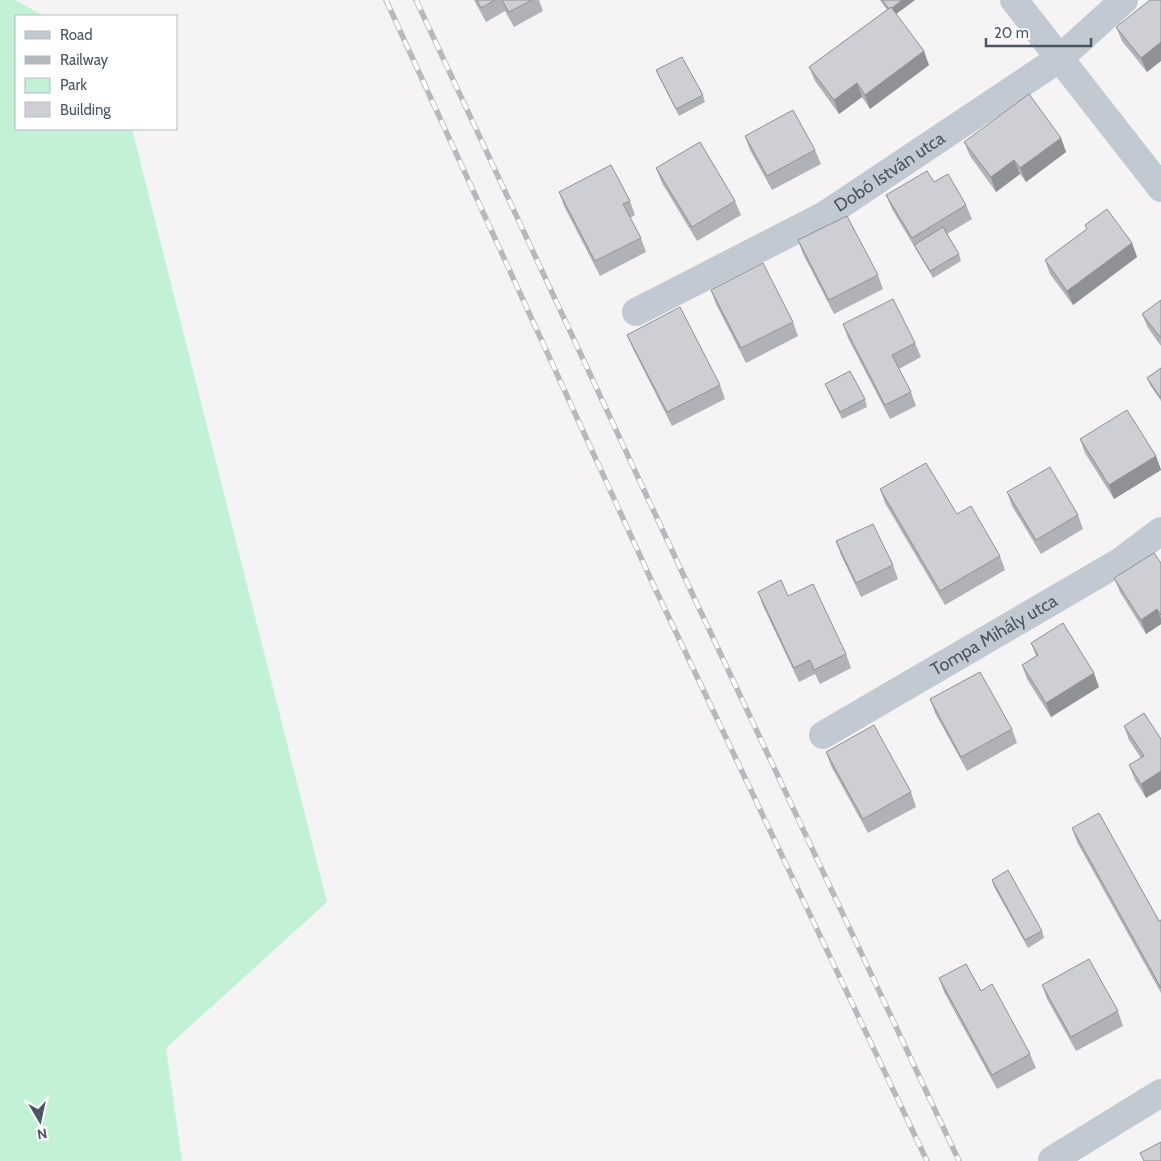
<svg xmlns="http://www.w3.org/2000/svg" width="1161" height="1161" font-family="Cabin,sans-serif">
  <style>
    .green { fill: #c3f1d5 }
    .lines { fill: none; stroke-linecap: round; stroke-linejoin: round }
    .minor { stroke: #c1cad2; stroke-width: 28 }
    .rail-casing { stroke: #b5b8bd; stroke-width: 5.5 }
    .rail { stroke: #fff; stroke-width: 4; stroke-dasharray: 11; stroke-linecap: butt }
    .wall { fill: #b0b2b7 }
    .shaded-wall { fill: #909195 }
    .building { fill: #cdcfd5; stroke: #909195 }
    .labels { text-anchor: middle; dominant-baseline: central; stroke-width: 4.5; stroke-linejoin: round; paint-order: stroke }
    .street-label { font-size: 18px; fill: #4a5661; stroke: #fff }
  </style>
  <rect width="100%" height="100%" fill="#f5f3f3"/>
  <!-- green -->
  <path class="green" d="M0,0H15L44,16H16V129H132L327,902L166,1048L182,1161H0Z"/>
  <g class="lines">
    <!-- minor -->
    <g class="minor">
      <path d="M1014,0L1161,188"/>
      <path id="s1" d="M636,312L825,215L1060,58L1124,0"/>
      <path id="s2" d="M823,735L1121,561L1161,531"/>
      <path d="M1052,1160L1161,1093"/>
    </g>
    <!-- rail casing -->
    <g class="rail-casing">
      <path id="rail" d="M386,0L653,584L927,1161
        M416,0L683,574L959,1161"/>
    </g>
    <!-- rail -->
    <use href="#rail" class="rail"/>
  </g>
  <!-- wall -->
  <path class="wall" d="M474,0H539L543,11L514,27L505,11L486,22Z
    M880,0H915L896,14L929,65L870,109L862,97L839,114L815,81L809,67L887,10Z
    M1150,0L1147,72L1122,41L1116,27Z
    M656,70L703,95L705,102L679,116L659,77Z
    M745,136L815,150L821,164L772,190L750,150Z
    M1061,138L1066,152L1026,182L1020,174L996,192L970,156L964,142Z
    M656,168L735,201L741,215L697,241L662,183Z
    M934,182L966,205L972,219L947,234L959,254L961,261L933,278L892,209L886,195Z
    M559,192L630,201L635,215L630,218L641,238L646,252L600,276L564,206Z
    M1085,225L1132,243L1137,257L1073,305L1050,274L1045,260L1087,229Z
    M798,240L878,275L883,289L834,314L803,254Z
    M711,290L793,322L798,336L746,363L716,304Z
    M1161,300V346L1148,328L1142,314Z
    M843,324L915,343L921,357L899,369L911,392L916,406L890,419L848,338Z
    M627,335L720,385L725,399L672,426L633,349Z
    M1161,368V401L1150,385L1147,378Z
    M825,384L865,399L867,407L842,419L828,391Z
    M1080,439L1156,456L1161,470L1114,499L1085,453Z
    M880,489L957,514L1000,556L1005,570L945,605L885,503Z
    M1007,492L1078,515L1083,529L1041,554L1012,506Z
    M836,541L893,565L898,579L861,597L841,555Z
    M1161,563V624L1146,634L1120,592L1114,578Z
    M758,592L788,596L846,654L851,668L820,684L815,674L799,682L763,606Z
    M1031,643L1099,687L1051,717L1027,679L1022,665L1036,656Z
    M930,699L1012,729L1017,743L967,771L935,713Z
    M1124,726L1161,739L1146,798L1135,780L1129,765L1141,758L1129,740Z
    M826,752L911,792L916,807L868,833L831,766Z
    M1072,828L1159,921L1161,920V993L1077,842Z
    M992,880L1042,931L1044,938L1028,948L994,887Z
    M939,978L981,991L1030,1054L1036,1068L997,1089L944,992Z
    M1042,985L1118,1011L1123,1026L1076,1051L1047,999Z"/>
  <!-- shaded-wall -->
  <path class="shaded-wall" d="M902,0H915L892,17L890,10Z
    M1161,42V61L1147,72L1141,58Z
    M924,51L929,65L870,109L865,95Z
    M857,83L862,97L839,114L834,100Z
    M1061,138L1066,152L1026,182L1020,168Z
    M1014,160L1020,174L996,192L991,177Z
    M1132,243L1137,257L1073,305L1067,291Z
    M1156,456L1161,470L1114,499L1109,485Z
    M1157,609L1161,619V624L1146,634L1141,620Z
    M1094,673L1099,687L1051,717L1046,703Z
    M1161,771V789L1146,798L1141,784Z"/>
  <!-- building -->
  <path class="building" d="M477,0H495L481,8Z
    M502,0H532L509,12Z
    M882,0H902L892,8L891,7L889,9Z
    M1150,0H1161V42L1141,58L1116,27Z
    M891,7L924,51L865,95L857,83L834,100L809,67Z
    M682,57L703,95L676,109L656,70Z
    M1029,94L1061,138L1020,168L1014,160L991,177L964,142Z
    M793,110L815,150L767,176L745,136Z
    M700,142L735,201L692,227L656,168Z
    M611,165L630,201L623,204L641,238L595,261L559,192Z
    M927,171L934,182L948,174L966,205L912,238L886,195Z
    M1107,209L1132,243L1067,291L1045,260L1087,229L1085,225Z
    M847,216L878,275L829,300L798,240Z
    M943,227L959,254L930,271L914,245Z
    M763,263L793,322L741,348L711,290Z
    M893,299L915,343L892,355L911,392L885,405L843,324Z
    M1161,300V338L1142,314Z
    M680,307L720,385L667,412L627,335Z
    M1161,368V398L1147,378Z
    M850,371L865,399L840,412L825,384Z
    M1127,410L1156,456L1109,485L1080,439Z
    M926,463L957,514L971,506L1000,556L940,591L880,489Z
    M1050,467L1078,515L1036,540L1007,492Z
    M873,524L893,565L856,583L836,541Z
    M1154,553L1161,563V615L1157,609L1141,620L1114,578Z
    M781,580L788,596L813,584L846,654L814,670L810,660L794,668L758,592Z
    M1063,623L1094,673L1046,703L1022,665L1038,655L1031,643Z
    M980,672L1012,729L961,757L930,699Z
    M1144,713L1161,739V771L1141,784L1129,765L1144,756L1124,726Z
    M874,725L911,792L863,819L826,752Z
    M1099,813L1159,921L1161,920V988L1072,828Z
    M1008,870L1042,931L1025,940L992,880Z
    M1089,959L1118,1011L1071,1037L1042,985Z
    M966,964L981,991L992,984L1030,1054L992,1075L939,978Z
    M1161,1142V1161H1144L1140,1153Z"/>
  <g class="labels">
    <!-- street labels -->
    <g class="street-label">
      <text stroke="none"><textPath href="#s1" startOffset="290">Dobó István utca</textPath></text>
      <text stroke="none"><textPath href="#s2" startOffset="198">Tompa Mihály utca</textPath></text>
    </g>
  </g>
  <!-- legend -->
  <rect x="15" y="15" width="162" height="115" fill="#ffffff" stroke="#b7bbc0"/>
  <rect x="25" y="31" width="25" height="8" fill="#c1cad2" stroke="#b7bbc0"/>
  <text x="60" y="40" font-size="15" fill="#4a5661">Road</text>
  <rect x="25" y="56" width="25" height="8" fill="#b5b8bd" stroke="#b7bbc0"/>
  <text x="60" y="65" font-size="15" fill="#4a5661">Railway</text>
  <rect x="25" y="78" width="25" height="15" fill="#c3f1d5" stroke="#b7bbc0"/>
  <text x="60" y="90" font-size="15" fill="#4a5661">Park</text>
  <rect x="25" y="102" width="25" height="15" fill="#cdcfd5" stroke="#b7bbc0"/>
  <text x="60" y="115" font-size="15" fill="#4a5661">Building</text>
  <!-- north arrow -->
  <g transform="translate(40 1121) rotate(171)" stroke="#ffffff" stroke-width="4" paint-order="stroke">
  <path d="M0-4L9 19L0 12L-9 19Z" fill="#4a5661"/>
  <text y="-8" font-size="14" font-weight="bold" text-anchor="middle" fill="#4a5661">N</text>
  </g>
  <!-- scale -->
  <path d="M986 38v8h105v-8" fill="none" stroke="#4a5661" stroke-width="2.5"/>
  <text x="994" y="38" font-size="15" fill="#4a5661" stroke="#ffffff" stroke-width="4" paint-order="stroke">20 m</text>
</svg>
